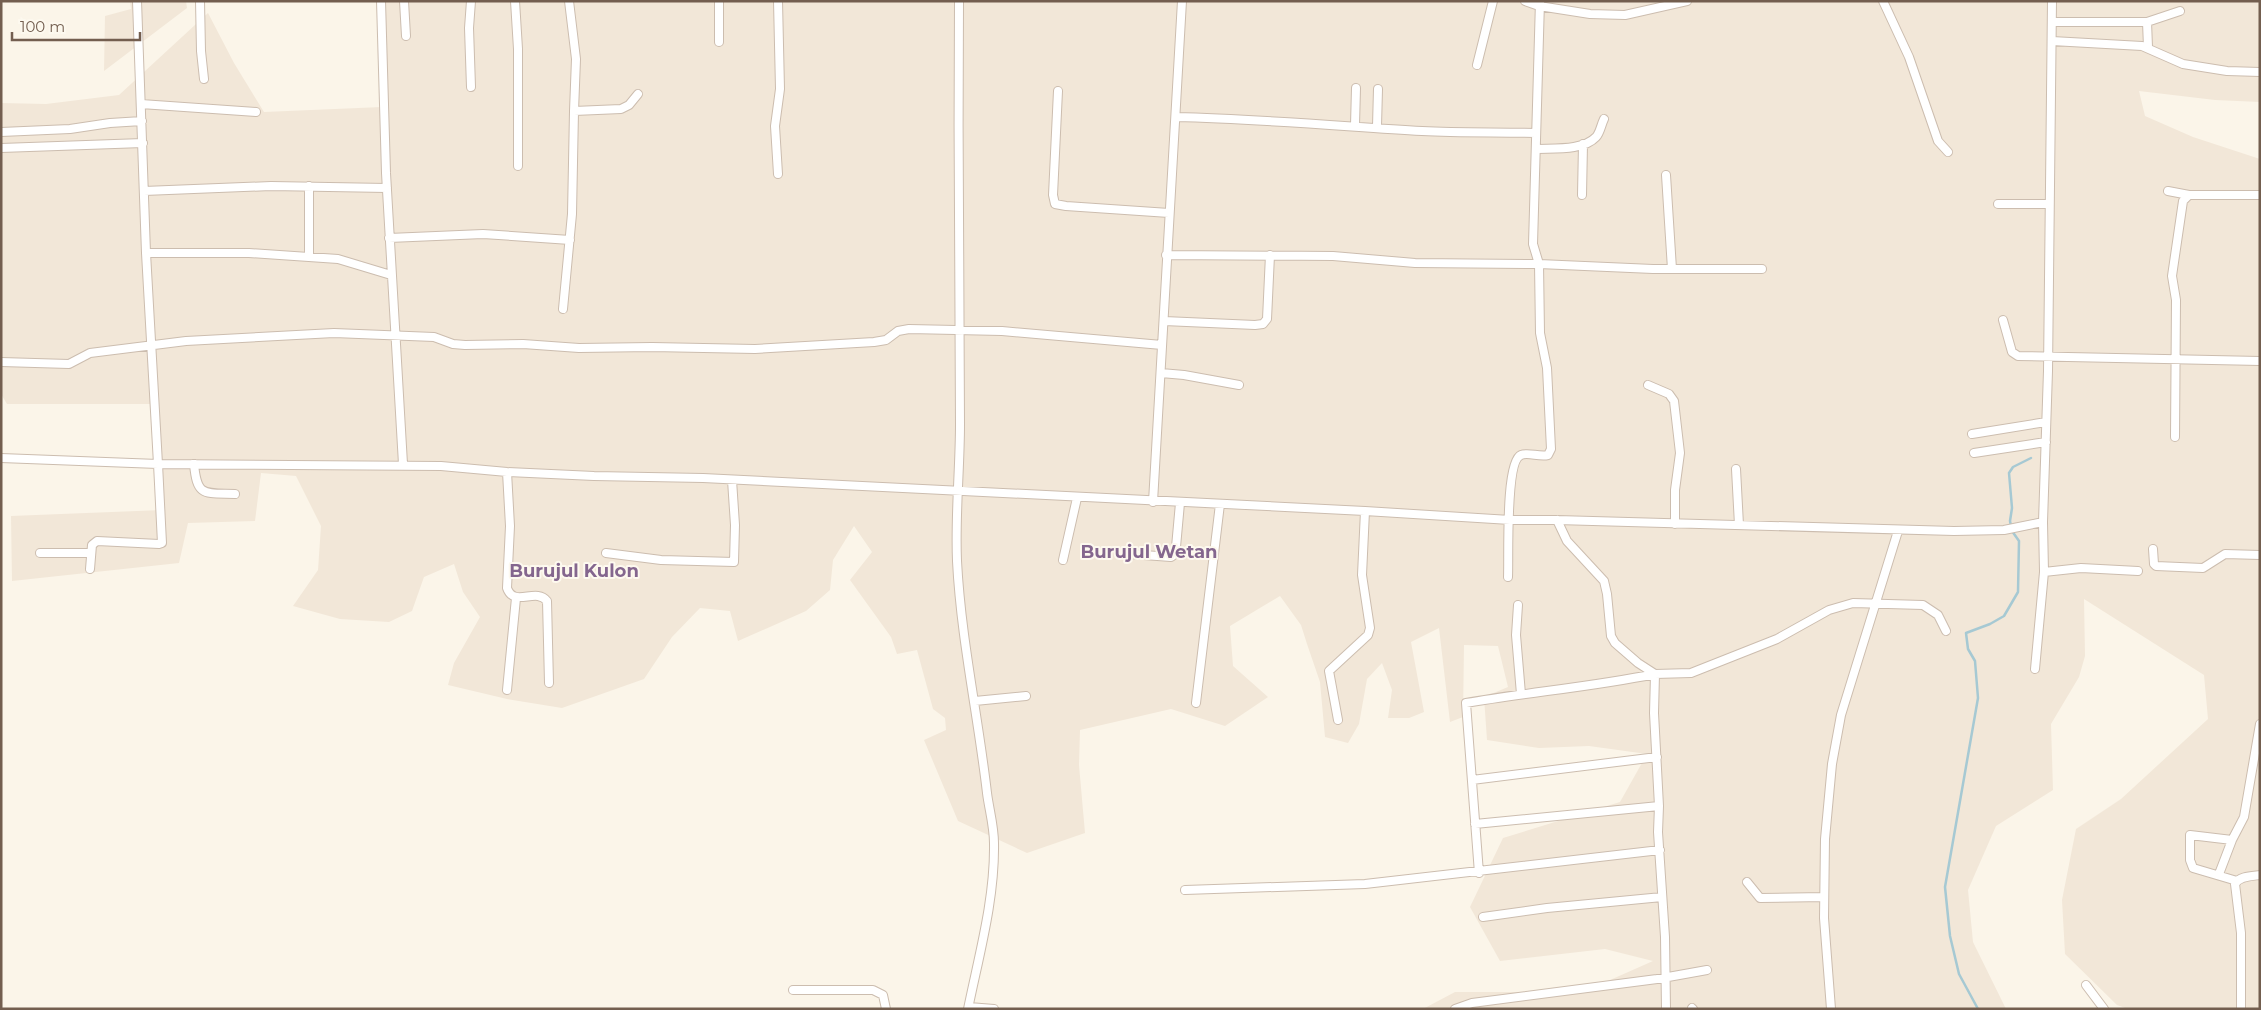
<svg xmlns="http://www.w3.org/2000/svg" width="2261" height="1010" font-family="Montserrat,sans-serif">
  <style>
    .residential { fill: #f2e7d8 }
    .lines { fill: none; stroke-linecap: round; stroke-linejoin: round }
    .stream { stroke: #a6c9d3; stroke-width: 2.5 }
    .street-casing { stroke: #ccbdaf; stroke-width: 10 }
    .street { stroke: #fff; stroke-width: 8 }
    .labels { text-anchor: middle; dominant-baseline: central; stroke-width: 4; stroke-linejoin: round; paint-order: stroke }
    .quarter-label { font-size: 18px; font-weight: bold; fill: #84668e; stroke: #fdf9ef }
  </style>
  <rect width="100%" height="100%" fill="#fbf5e9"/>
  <!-- residential -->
  <path class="residential" d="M130,1H186L187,8L104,71L105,16L131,9Z
    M376,1H2260V102L2215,100L2139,91L2145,116L2193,137L2260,159V1009H2128L2117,1005L2065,954L2062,900L2076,829L2121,799L2208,719L2204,675L2084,599L2085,656L2079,677L2051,724L2053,790L1996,826L1968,890L1973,942L2006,1009H1423L1455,992H1583L1653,961L1605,949L1500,961L1470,907L1503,838L1620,802L1647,754L1589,746L1539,748L1487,740L1484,697L1508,687L1498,646L1464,645L1463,717L1450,722L1439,628L1411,642L1424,712L1409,718H1388L1392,690L1382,663L1367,679L1359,724L1348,743L1325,737L1320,682L1307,644L1301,625L1280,596L1230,626L1233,666L1268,697L1225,726L1171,709L1080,730L1079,765L1085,833L1027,853L958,821L924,740L946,730L945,718L933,709L917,650L897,654L891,637L850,580L872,552L854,526L833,560L830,590L806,611L738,641L730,611L700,608L672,637L644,679L562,708L507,699L448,685L454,663L480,617L463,592L454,564L424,577L412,611L389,622L340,619L293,606L318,570L321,526L296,476L261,473L255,521L188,523L179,563L12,581L11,516L162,510L158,404H7L1,394V103L46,104L119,95L208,13L234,63L264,112L382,107L383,79Z"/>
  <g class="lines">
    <!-- stream -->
    <path class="stream" d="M1978,1009L1959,974L1950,936L1945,887L1978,698L1975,661L1968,649L1966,633L1990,624L2004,616L2018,592L2019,541L2012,531L2010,521L2012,508L2009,473L2013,467L2031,458"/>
    <!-- street casing -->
    <g class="street-casing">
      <path id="street" d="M137,1L146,253L158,464L441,466L507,472L594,476L703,478L1365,511L1510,520H1557L1954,531L2004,530L2043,522L2048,371L2052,1
        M200,1L201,51L204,79
        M381,1L386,173L403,464
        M404,1L406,36
        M515,1L518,49V166
        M569,1L576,59L574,111L621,109L629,105L638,94
        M719,1V42
        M959,1C958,142 959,283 960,424C960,469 955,515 957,561C961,639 978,715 987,793C989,809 994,826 994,843C995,899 979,955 968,1009
        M1525,1L1539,6L1590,14L1625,15L1687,1
        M1883,1L1909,57L1938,141L1948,152
        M2052,22H2147
        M2052,41L2142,46L2183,64L2227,71L2260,72
        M2148,47L2147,22L2180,11
        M1477,65L1493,1
        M471,87L469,28L471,1
        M1058,91L1053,195L1055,204L1066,206L1169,213
        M141,104L256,112
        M1176,117C1258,119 1340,126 1422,131C1460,133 1498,132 1536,133
        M1355,125L1356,88
        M1377,126L1378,89
        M1,132L70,129L110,123L142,121
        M1,148L143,143
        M1536,149C1553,148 1583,151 1596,137C1600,133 1601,125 1604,119
        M778,174L775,126L780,89L778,1
        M1666,175L1672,269
        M144,191L271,186L387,188
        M2168,191L2189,195
        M1582,195L1583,144
        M1998,204H2049
        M389,238L483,234L570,240
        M146,253H249L338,259L391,275
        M1166,255L1333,256L1415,263L1539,264L1653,269H1762
        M309,257V186
        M563,309L572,214L574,111
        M2003,320L2012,352L2018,356L2260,361
        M1164,321L1255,325L1263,324L1267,319L1270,255
        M1,362L69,364L90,353L186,341L334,333L434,337L453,344L465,345L523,344L579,348L652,347L755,349L874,342L886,340L898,331L909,329L1002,331L1162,345
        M1161,373L1184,375L1239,385
        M1648,385L1669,394L1674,401L1680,453L1675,490V524
        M1972,434L2046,422
        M2175,437L2176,300L2172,276L2183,201L2189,195H2260
        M1974,453L2046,442
        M1,458L158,464L162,543L159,544L97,541L92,545L90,569
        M194,464C197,497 204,493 235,494
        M1736,469L1739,525
        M507,472L510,526L507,588C514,608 536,587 547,601L549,683
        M1153,502L1182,1
        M1557,520L1567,541L1604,581L1607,594L1611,636L1615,643L1638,663L1655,674L1691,673L1777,639L1829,610L1853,603L1923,605L1938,615L1946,631
        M2153,549L2154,564L2156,566L2203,568L2225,554L2260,555
        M40,553H91
        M606,553L661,560L734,562L735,525L732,480
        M1130,554L1171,557L1175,554L1176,547L1180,503
        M1063,560L1077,498
        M2044,572L2081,568L2138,571
        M1508,577C1509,559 1505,461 1521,455C1528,452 1539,457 1548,455L1551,449L1547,368L1540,333L1539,264L1533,244L1540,1
        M1518,605L1516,635L1521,694
        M2035,669L2044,572L2043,522
        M507,690L516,598
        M975,701L1026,696
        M1196,703L1220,504
        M1338,720L1329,671L1368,635L1370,628L1362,575L1365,511
        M1472,780L1657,757
        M1475,824L1659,806
        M1479,873L1466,703C1529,692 1592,687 1655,674L1654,713L1659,806L1658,832L1665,937L1666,1009
        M2219,874L2232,840
        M2237,881L2193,868L2190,860V835L2232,840L2244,817L2260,724
        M1747,882L1760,898L1824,897
        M1185,890L1365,884L1660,850
        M1483,917L1547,908L1662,897
        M2086,985L2104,1009
        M793,990H873L883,995L886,1009
        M969,1007L994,1009
        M1692,1008L1693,1009
        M1455,1009L1472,1003L1657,979L1707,970
        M1831,1009L1824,918L1825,839L1832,764L1841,715L1898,531
        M2241,1009V933L2235,884C2239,876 2252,876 2260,875"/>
    </g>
    <!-- street -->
    <use href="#street" class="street"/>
  </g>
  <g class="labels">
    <!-- quarter labels -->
    <g class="quarter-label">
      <text x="1149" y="552">Burujul Wetan</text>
      <text x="574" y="571">Burujul Kulon</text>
    </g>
  </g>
  <!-- border -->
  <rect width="2261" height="1010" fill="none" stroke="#735e4f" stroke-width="5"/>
  <!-- scale -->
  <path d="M12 32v8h128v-8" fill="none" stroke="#735e4f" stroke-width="2.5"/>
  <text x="20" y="32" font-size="15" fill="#735e4f" stroke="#fdf9ef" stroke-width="4" paint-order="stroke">100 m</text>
</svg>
